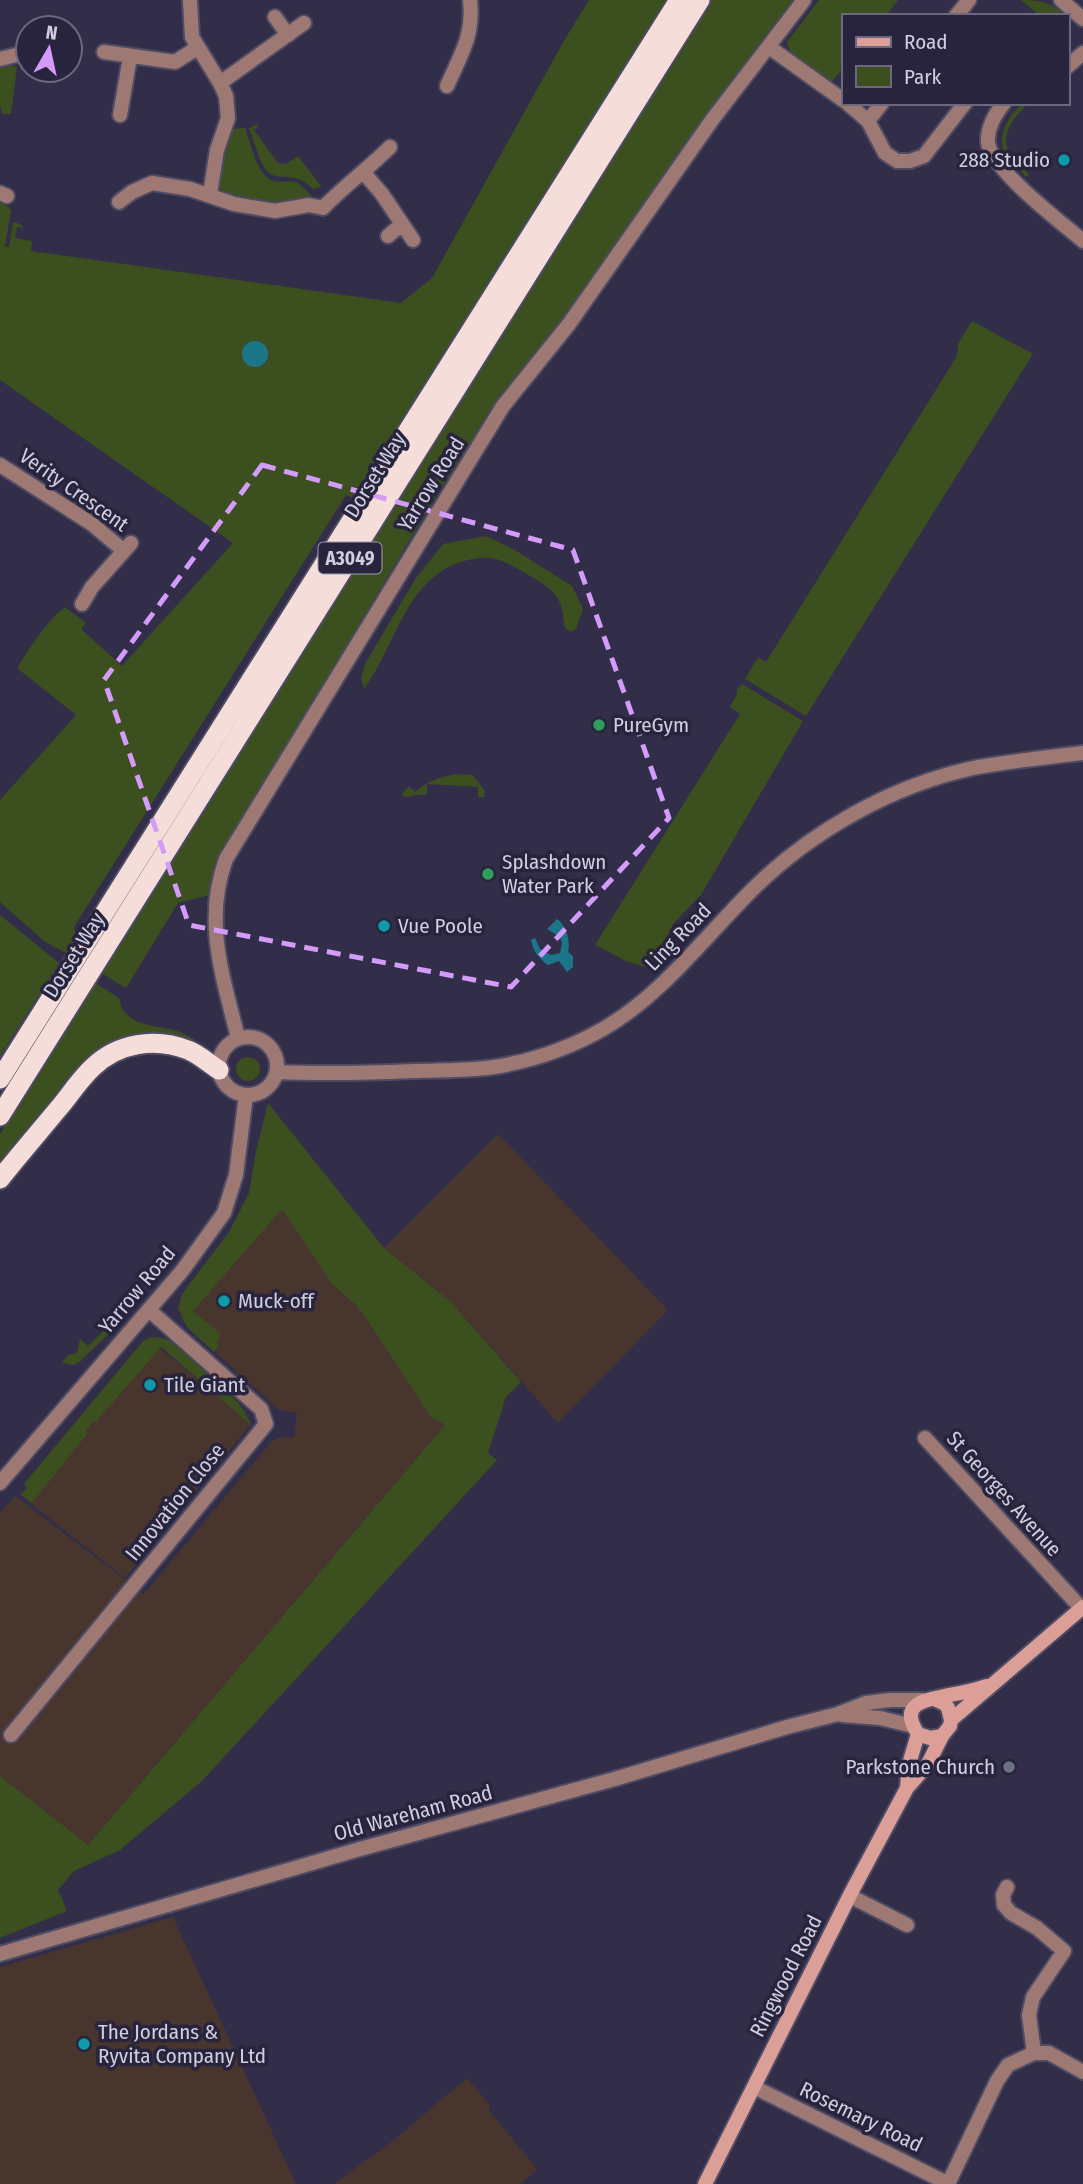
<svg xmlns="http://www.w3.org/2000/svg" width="1083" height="2184" font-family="'Fira Sans Condensed',sans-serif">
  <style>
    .industrial { fill: #48352e }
    .green { fill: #3c4f1e }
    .water { fill: #1b768a }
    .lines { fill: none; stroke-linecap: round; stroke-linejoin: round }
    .minor-casing { stroke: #4e4b64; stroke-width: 18 }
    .tertiary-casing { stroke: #4e4b64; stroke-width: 18 }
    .secondary-casing { stroke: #4e4b64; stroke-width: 18 }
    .trunk-casing { stroke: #4e4b64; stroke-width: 23 }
    .minor { stroke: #9e7873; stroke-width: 14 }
    .tertiary { stroke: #9e7873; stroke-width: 14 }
    .secondary { stroke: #db9f98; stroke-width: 14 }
    .trunk { stroke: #f5deda; stroke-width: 19 }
    .marked { fill: none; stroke: #d59bfb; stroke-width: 5; stroke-dasharray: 14 9; stroke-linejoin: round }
    .culture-dot { fill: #0f9aa8; stroke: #28243e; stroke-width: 2.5 }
    .leisure-dot { fill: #2e9e5b; stroke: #28243e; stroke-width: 2.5 }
    .worship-dot { fill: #6b7280; stroke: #28243e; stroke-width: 2.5 }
    .labels { text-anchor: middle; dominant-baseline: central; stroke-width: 7; stroke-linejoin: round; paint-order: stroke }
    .shield { fill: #28243e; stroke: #9e9caf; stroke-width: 2 }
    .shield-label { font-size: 19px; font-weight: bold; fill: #d0cfe0 }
    .poi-label { font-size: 21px; fill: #d0cfe0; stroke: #28243e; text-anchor: start }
    .street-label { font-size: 21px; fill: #d0cfe0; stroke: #28243e }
  </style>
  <rect width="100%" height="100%" fill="#322e49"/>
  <!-- industrial -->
  <path class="industrial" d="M498,1134L668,1310L558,1423L451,1302L384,1248Z
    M282,1208L332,1284L356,1305L364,1315L430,1416L445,1425L87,1846L0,1776V1513L15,1496L144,1594L271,1442L278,1438L294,1437L297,1413L278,1409L187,1327L181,1318Z
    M155,1345L252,1423L125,1578L20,1495Z
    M173,1917L296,2184H0V1967Z
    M467,2078L490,2105L489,2110L537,2169L521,2184H334L394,2140Z"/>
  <!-- green -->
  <path class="green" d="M589,0H666L355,499L346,495L74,927C77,935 76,942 68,946L69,948L66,953L45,942L0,902V800L76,715L17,668C31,646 45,623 65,607L86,623L81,629L122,666L233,543L0,380V200L11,210L5,247H9L13,222L20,224L24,228L17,227L15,238L32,241L31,251L401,303L432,278L565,39Z
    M711,0H796L700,123L583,296L481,426L438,493L227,844L215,871L210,895L178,903L126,988L101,973Z
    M819,0H898L886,16H843V68L831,83C817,73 789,60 787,42Z
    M1021,0C1038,0 1053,2 1065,16H1040Z
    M0,65H11L17,67L11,114H3L0,107Z
    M1023,103H1029C1016,115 999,133 1009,153C1013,160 1023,168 1029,174L1026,177C1020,170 1010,163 1006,155C995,136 1009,115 1023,103Z
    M258,124V127L254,130L278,163L286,164L298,156L321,186L313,189C295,169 278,183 267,171C259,162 254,140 249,128Z
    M245,128C250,142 258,178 274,181C281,183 289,180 297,182L312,196C285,205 240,209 218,187L217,180L232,129Z
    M972,321L1033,354L806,716L745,679L758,657L766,662L957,356L958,344Z
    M486,536L515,550L572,586L583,609L576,629L570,632L565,628C563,618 563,606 557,597C549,585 530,576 518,569C499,558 490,555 468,560C406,574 397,645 364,689L361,677L366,662L416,578L443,544Z
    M742,684L803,721L701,895L673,924L665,942L663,963L656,970L628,962L595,945L740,714L730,707L737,694V689Z
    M457,774L473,775L485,791L484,797H478V787L427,784V794L404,797L402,794L409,786L415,792C428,781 440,777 457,774Z
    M0,915L59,963L0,1056Z
    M95,983L119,998C124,1028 155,1024 177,1031C188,1034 201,1044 209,1052L134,1040L0,1169V1134Z
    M236 1069a12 12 0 1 1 24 0a12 12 0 1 1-24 0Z
    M268,1103L384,1248L451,1302L521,1382L506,1397L488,1453L497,1460L202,1781L120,1850L74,1871L58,1890L67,1911L0,1938V1776L88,1845L445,1425L430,1416L364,1315L356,1305L332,1284L282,1209L193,1311L221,1334L216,1342L219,1345L214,1352L187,1327L178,1308L182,1294L229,1232L249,1193L256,1151Z
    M156,1275L114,1329L79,1362L74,1365L62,1363L68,1355L77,1353L80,1339L88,1346L130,1305Z
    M151,1337L163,1338L172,1342L239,1403L253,1427L250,1436L204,1493H200L253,1427L161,1347L96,1422L94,1421L86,1431L88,1433L32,1503L21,1494L27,1488L24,1484L143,1341Z"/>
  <!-- water -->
  <path class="water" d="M242 354a13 13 0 1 1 26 0a13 13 0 1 1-26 0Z
    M557,919C566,925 571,941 568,952L573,956V967L567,972L559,961L548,965C539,959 533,951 531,940L535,938L540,949L551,955L560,953L562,943L560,937L547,929Z"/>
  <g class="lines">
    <!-- minor casing -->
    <g class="minor-casing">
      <path id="minor" d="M190,0L192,37L220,83L226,96L228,118L217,150L210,194
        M956,16L969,0
        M275,17L288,35
        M769,47L843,100
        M104,52L175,62L197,48
        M0,59L28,52
        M1067,67L1083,53
        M220,83L304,23
        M447,86C461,54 474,36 470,0
        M847,103L868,121L882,103
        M1004,103C995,114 987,129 988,143C992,170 1061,222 1083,241
        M120,115L130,57
        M868,121L885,153L897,161H910L924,156L965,103
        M364,173L382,194L413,240
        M0,193L7,196
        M119,202L132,192L152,183L190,189L234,204L275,211L309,205L323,208C344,186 368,169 390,147
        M388,236L402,224
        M0,465L92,524L124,551
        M82,604L92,587L131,543
        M925,1438L1081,1608
        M11,1735L266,1424L261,1409L149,1310
        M850,1896L907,1925
        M1034,2053H1049L1083,2072
        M754,2087L949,2184
        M948,2184L997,2081L1008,2065L1034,2053L1029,2015L1033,1997L1064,1951L1037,1928L1011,1913L1004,1905L1003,1895L1007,1887"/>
    </g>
    <!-- tertiary casing -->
    <g class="tertiary-casing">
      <path id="tertiary" d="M1061,0L1083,19
        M219 1066a29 29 0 1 1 58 0a29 29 0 1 1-58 0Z
        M238,1038C223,977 203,921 226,859L503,406L569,324L712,120L804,0
        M277,1072C323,1074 368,1073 414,1071C440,1070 468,1071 494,1067C531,1061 570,1048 603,1029C660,996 700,943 746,896C807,833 891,785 978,767C1013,761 1048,757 1083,753
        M0,1483L182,1271L224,1213L236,1175L246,1095
        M842,1715L880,1718L913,1726
        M0,1954L360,1849L618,1778L787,1727L838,1714L866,1703L890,1700H922"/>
    </g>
    <!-- secondary casing -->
    <g class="secondary-casing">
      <path id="secondary" d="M951,1720L1083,1607
        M942,1736L930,1738L918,1734C897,1702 927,1700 949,1695C962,1693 975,1690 987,1686
        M907,1788L909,1764L918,1734
        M705,2184L852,1891L907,1788L928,1764L942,1736L950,1726L951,1720L948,1708L945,1704L934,1699"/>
    </g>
    <!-- trunk casing -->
    <g class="trunk-casing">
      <path id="trunk" d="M0,1079L679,0
        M0,1116L700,0
        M0,1179C19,1155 39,1132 58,1109C70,1095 79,1080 93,1067C118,1043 155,1037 188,1050C199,1054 209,1064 219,1070"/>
    </g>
    <!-- minor -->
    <use href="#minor" class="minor"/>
    <!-- tertiary -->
    <use href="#tertiary" class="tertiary"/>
    <!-- secondary -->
    <use href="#secondary" class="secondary"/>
    <!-- trunk -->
    <use href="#trunk" class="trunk"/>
  </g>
  <!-- marked area -->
  <path class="marked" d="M262,465L573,550L669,818L511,987L189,925L104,680Z"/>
  <!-- markers -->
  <g class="culture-dot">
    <circle cx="1064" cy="160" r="7"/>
    <circle cx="384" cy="926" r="7"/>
    <circle cx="224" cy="1301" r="7"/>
    <circle cx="150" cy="1385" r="7"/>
    <circle cx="84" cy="2044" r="7"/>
  </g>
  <g class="leisure-dot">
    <circle cx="599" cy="725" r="7"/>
    <circle cx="488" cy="874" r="7"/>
  </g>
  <circle class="worship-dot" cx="1009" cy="1767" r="7"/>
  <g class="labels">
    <!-- shield labels -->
    <rect class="shield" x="318.5" y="542.5" width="63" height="31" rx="5"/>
    <g class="shield-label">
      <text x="350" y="558">A3049</text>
    </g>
    <!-- poi labels -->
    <g class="poi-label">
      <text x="1050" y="160" text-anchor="end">288 Studio</text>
      <text x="613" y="725">PureGym</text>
      <text x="502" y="862">Splashdown<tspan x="502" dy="24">Water Park</tspan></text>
      <text x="398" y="926">Vue Poole</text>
      <text x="238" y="1301">Muck-off</text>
      <text x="164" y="1385">Tile Giant</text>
      <text x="995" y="1767" text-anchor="end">Parkstone Church</text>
      <text x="98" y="2032">The Jordans &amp;<tspan x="98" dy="24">Ryvita Company Ltd</tspan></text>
    </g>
    <!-- street labels -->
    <g class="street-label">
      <text transform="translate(375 475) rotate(-58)">Dorset Way</text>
      <text transform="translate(431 484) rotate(-58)">Yarrow Road</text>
      <text transform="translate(74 490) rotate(35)">Verity Crescent</text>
      <text transform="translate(678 937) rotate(-46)">Ling Road</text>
      <text transform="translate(74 955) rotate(-58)">Dorset Way</text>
      <text transform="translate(137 1290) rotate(-50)">Yarrow Road</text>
      <text transform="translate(1004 1494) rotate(48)">St Georges Avenue</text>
      <text transform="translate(175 1502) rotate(-51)">Innovation Close</text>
      <text transform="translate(413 1813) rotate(-15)">Old Wareham Road</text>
      <text transform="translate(786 1976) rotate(-63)">Ringwood Road</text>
      <text transform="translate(861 2117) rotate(26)">Rosemary Road</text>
    </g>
  </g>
  <!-- legend -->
  <rect x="842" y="14" width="228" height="91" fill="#28243e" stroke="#6b687f" stroke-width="2"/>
  <rect x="856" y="37" width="35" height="10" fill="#db9f98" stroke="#6b687f" stroke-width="2"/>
  <text x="904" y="49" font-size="21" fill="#d0cfe0">Road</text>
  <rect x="856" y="66" width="35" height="21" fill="#3c4f1e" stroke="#6b687f" stroke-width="2"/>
  <text x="904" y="84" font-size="21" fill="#d0cfe0">Park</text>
  <!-- north arrow -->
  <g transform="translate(49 49) rotate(9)"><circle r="33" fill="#28243e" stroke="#6b687f" stroke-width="2"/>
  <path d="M0-5L12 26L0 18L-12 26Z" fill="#d59bfb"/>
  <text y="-10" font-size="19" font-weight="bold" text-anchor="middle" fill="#d0cfe0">N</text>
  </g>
</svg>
